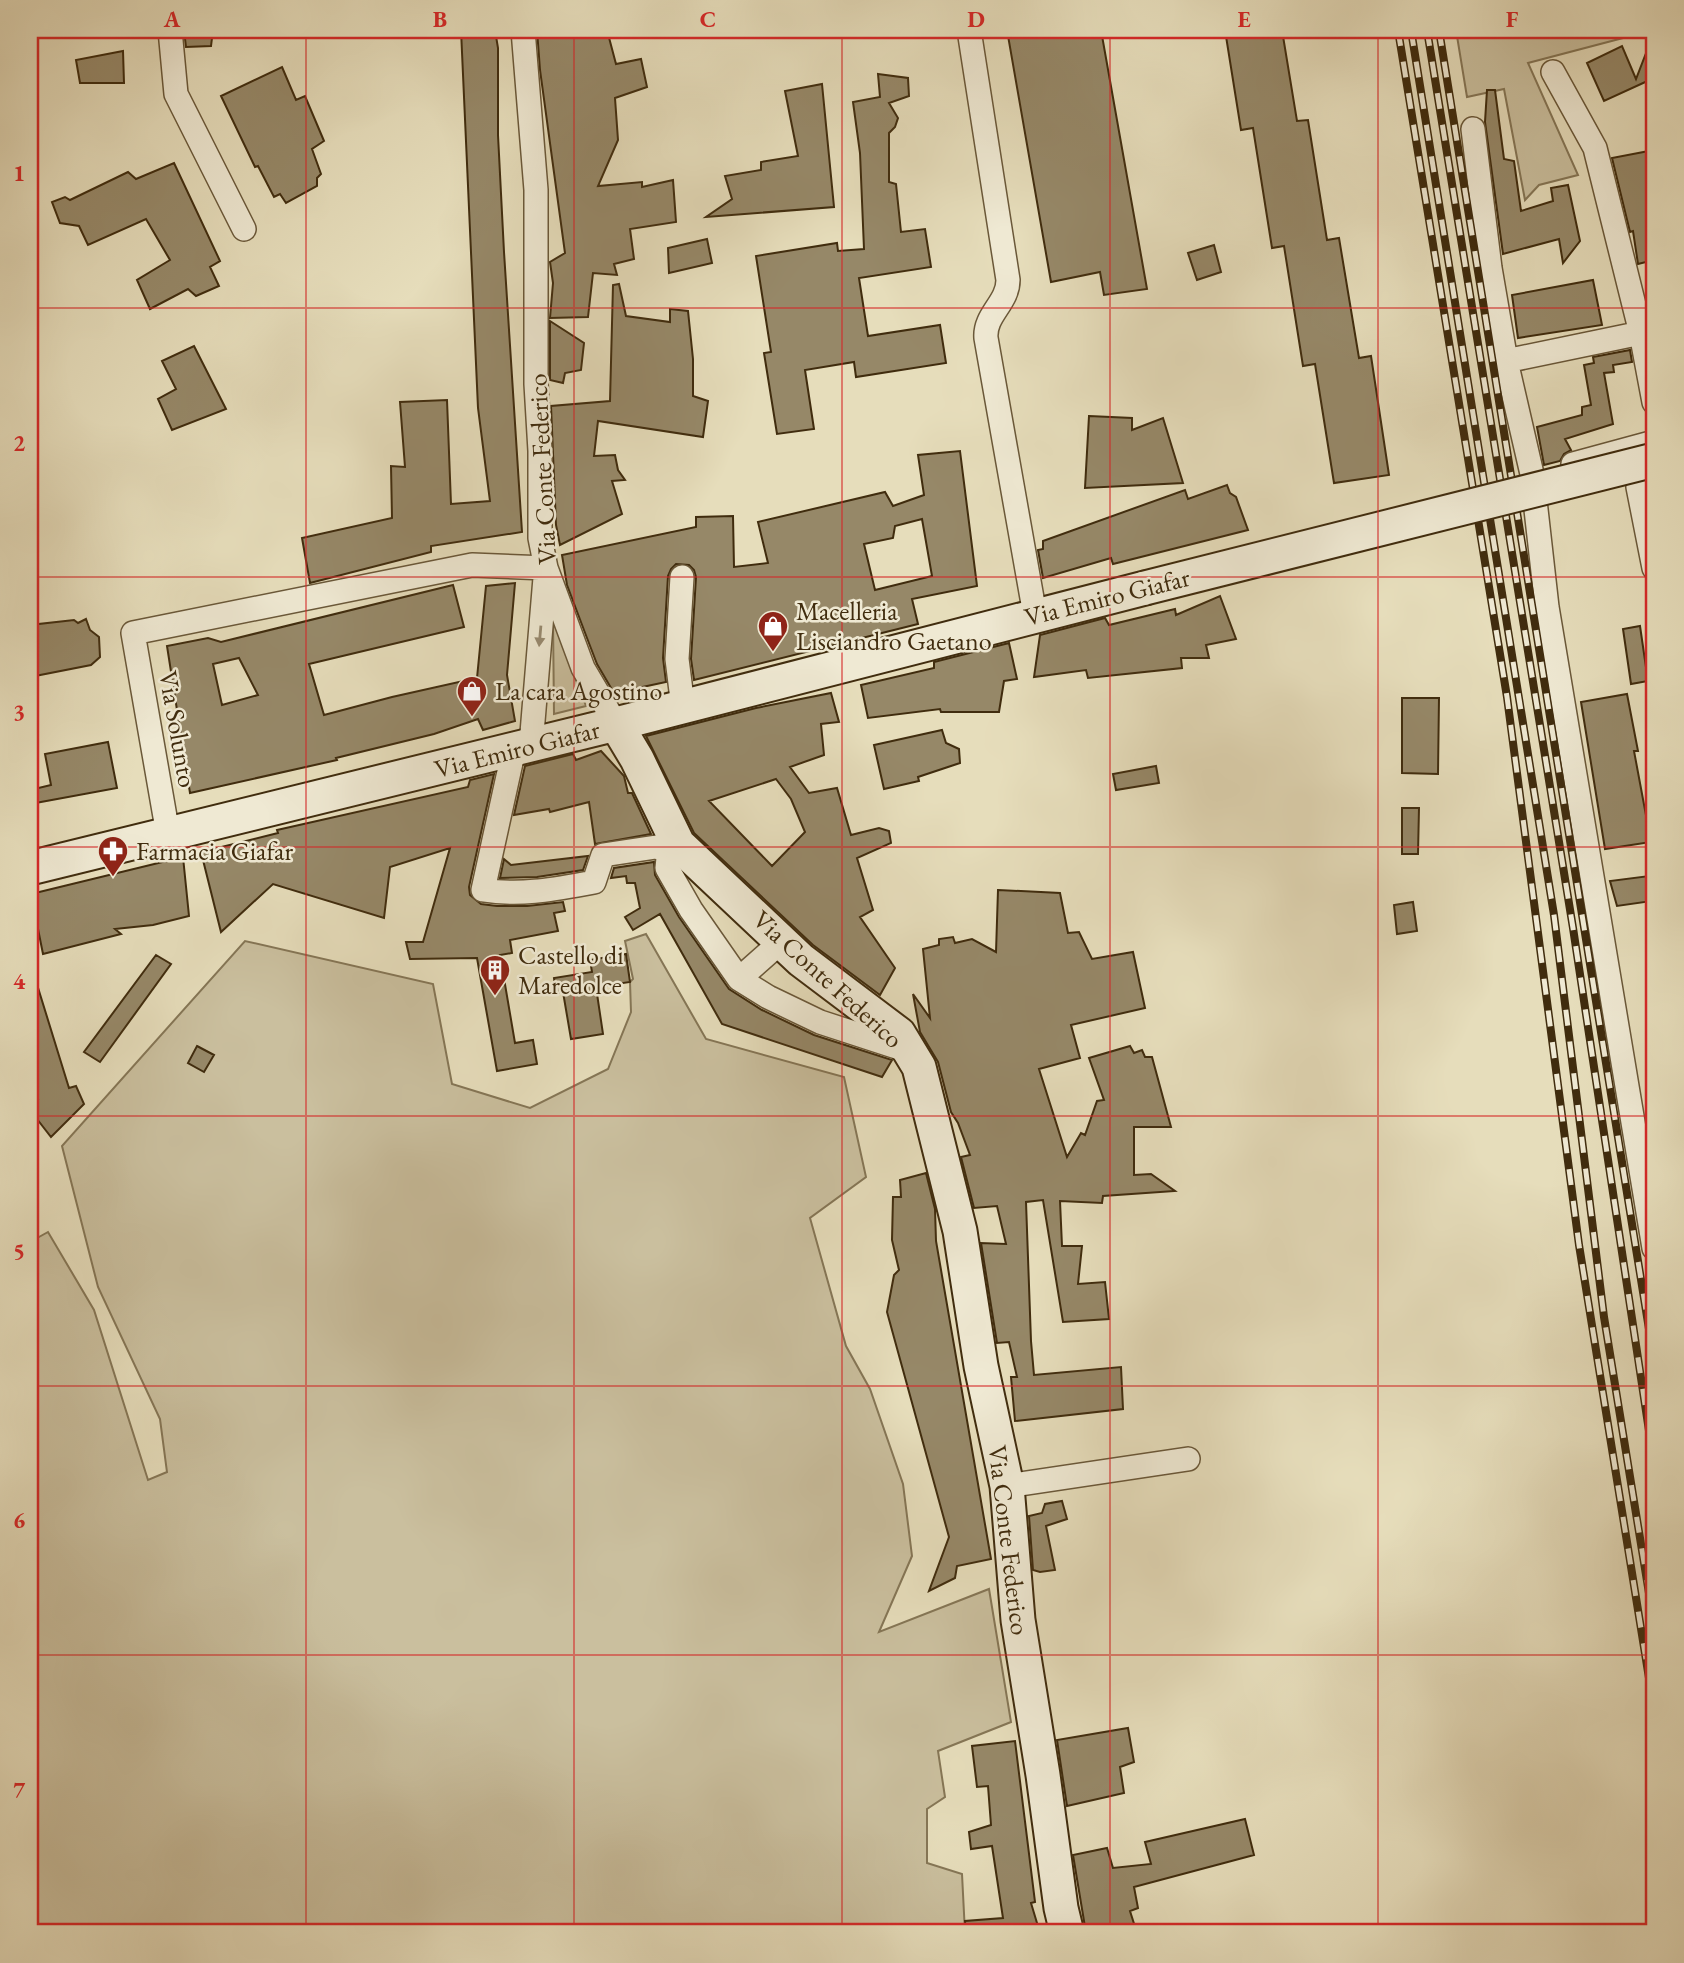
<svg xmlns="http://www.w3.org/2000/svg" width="1684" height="1963" font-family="'EB Garamond',serif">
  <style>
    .green { fill: #cabf9e; stroke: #857656; stroke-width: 2 }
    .building { fill: #968868; stroke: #402c0e; stroke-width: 2; fill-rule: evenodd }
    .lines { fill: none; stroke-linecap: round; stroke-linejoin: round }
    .street-casing { stroke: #6a5839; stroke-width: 26 }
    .secondary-casing { stroke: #402c0e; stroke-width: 37 }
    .street { stroke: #efe9d3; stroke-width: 23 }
    .secondary { stroke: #efe9d3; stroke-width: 33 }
    .rail-casing { stroke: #402c0e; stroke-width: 8 }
    .rail { stroke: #efe9d3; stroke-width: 5; stroke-dasharray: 16; stroke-linecap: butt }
    .secondary-bridge-casing { stroke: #402c0e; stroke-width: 37; stroke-linecap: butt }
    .secondary-bridge { stroke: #efe9d3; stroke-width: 33 }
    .oneway { fill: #988a70 }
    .grid { fill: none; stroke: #d62828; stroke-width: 2; stroke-opacity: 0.55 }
    .labels { text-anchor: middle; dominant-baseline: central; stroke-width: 5; stroke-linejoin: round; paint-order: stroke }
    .street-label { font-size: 26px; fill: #402c0e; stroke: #efe9d3 }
    .poi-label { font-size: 26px; fill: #402c0e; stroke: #efe9d3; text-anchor: start }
    .neatline { fill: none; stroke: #d62828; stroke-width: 2.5 }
    .grid-label { font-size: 23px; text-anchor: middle; font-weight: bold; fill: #d62828 }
  </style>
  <rect width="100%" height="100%" fill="#e6ddbb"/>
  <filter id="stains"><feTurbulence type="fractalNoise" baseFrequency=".00286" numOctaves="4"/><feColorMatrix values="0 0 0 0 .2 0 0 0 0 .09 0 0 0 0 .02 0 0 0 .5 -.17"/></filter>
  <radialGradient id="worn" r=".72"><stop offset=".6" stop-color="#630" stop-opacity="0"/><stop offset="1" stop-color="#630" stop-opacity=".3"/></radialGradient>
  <!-- green -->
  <path class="green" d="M1456,30H1639L1623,38L1528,63L1578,175L1539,185L1525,200L1504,89L1467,97Z
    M553,620L586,706L554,714Z
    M646,934L706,1039L844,1077L866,1177L810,1218L846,1346L870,1389L903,1484L912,1556L879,1632L989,1589L1011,1722L938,1751L945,1797L927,1809V1863L962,1874L965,1933H30V1242L48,1232L94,1310L148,1480L167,1472L160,1419L98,1287L62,1146L245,941L433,984L452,1084L530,1108L608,1069L631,1012L630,982L633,979L625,941Z"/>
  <!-- building -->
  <path class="building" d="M184,30H213L211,46L186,47Z
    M461,30H495L498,48V135L504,252L522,532L431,546V552L310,583L302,538L392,518L391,466L405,467L400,402L447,400L451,504L490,501L478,408Z
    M537,30H607L616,64L641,59L647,87L615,98L618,140L598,186L642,182V187L673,180L676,222L630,229L634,259L614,264L617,275L593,273L588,317L550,318L553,283L550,262L565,253L540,70Z
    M1007,30H1101L1147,289L1104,295L1100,272L1051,282Z
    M1225,30H1282L1297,121L1308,120L1327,240L1339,238L1359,358L1371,356L1389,475L1334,483L1315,364L1303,366L1284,246L1272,248L1253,128L1241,130Z
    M1653,35L1654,78L1604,101L1587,63L1622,46L1636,79Z
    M123,51L124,83H80L76,60Z
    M282,67L296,100L305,96L324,141L312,149L321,174L317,178V186L286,203L280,194L274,197L258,166L255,167L221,96Z
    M878,74L908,78L909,96L889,103L898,118L895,127L889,133V182L896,184L901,232L925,229L931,267L859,278L868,336L940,325L946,363L856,377L854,362L805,370L814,429L777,434L764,353L771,352L756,256L837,243L838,251L864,249L860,153L853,102L880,97Z
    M822,84L834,207L706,217L732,199L725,176L761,170V162L798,156L785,91Z
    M1487,90H1495L1504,159L1514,161L1521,211L1553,201L1551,188L1568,185L1580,241L1563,263L1559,239L1503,254L1485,122Z
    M1654,150V260L1638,264L1633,231L1630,232L1612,158Z
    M174,163L220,261L210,267L219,286L196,296L188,289L150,309L137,280L170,260L146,219L88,245L79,226L60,223L52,202L65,197L70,200L128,172L136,179Z
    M707,239L712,263L669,273L668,248Z
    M1214,245L1221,272L1197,280L1188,253Z
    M1593,280L1602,325L1518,338L1512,295Z
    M619,284L626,316L670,322V309L688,311L693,359V396L708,401L703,437L598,421L594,456L615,455L618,470L625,480L612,481L622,514L560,545L556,525L551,406L610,401L613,285Z
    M550,321L584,343L581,370L565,373L563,383L550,380Z
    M194,346L226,409L172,430L158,399L176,389L162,361Z
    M1630,350L1632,362L1613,365L1614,372L1604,373L1613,424L1565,439L1571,450L1564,454L1560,461L1544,465L1537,427L1582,415V407L1591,405L1584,365L1594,363L1593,357Z
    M1089,416L1132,418V430L1163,418L1183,483L1085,488Z
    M960,451L977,586L912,599L918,624L694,680L691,659L696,577L694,570L689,565L676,564L671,569L668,576L663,658L666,682L614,693L597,664L587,638L567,585L562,555L696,527V517L733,516L734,567L768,563L758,522L885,492L893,506L924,495L918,455ZM922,519L932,576L875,590L864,544L893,538L895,526Z
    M1227,485L1230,493L1236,497L1248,530L1113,564L1111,558L1043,578L1038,550L1043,549V541L1185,490L1188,499Z
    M515,583L507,675L515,721L483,730L478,719L434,734L336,758L337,760L190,793L167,646L208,638L221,642L453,585L464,627L309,664L324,715L392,697L477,678L486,586ZM239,658L258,695L222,705L213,664Z
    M1220,596L1236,639L1206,645L1209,658H1181L1182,668L1088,678L1086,670L1034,677L1040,635L1105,618L1109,625L1175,609L1176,615Z
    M86,619L90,630L99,637L100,657L91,665L30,677V625L74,620L78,623Z
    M1640,626L1648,681L1631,684L1623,629Z
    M1009,643L1017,679L1004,681L999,712H941L940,709L868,718L861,685L934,668V662Z
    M831,693L839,722L821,724L824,755L790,767L809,793L837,788L851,835L879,828L889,831L891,843L857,858L873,910L860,917L895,968L880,995L813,945L694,833L646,736L756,708ZM776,779L791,799L805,832L772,866L709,801Z
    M1627,694L1638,751H1634L1651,842L1605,849L1581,702Z
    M1402,698H1439L1438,774L1402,773Z
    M942,730L946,743L959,749L960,763L918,777L919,781L884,789L874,745Z
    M108,742L117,788L30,804V790L51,785L45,754Z
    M601,751L624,776L628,793H632L651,834L595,844L589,802L550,812L549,809L514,815L525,766L573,754L576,760Z
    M1156,766L1159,783L1116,790L1113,774Z
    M494,774L469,887L470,895L481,904L497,906H527L563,902L565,911L554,913L558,931L510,940L512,953L500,955L515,1043L533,1040L537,1064L497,1071L477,958L410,959L406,942H423L450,848L390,867L384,918L273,884L221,932L201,852L278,833L277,830L468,787L470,780Z
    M1402,808H1419L1418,854H1402Z
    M588,856L583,870L537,877L500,878L504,859L511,865Z
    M183,857L189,916L153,925L115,929L121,934L43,954L31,894Z
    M654,862L655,875L679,917L729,989L762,1010L814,1035L892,1060L882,1077L722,1024L660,914L633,930L625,917L640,908L635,883H627L626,876L611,878L614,868Z
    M1649,876L1652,901L1617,906L1610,881Z
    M998,890L1060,893L1068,933L1079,932L1092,959L1133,952L1145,1008L1071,1025L1080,1058L1039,1069L1067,1157L1081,1133L1085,1135L1097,1101L1104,1100L1089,1058L1130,1046L1134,1053L1142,1050L1145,1057H1152L1171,1127H1134V1175L1151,1174L1175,1191L1103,1196L1102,1203L1060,1201L1062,1246H1082L1078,1284L1105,1282L1109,1319L1063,1322L1043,1200L1026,1202L1031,1341L1034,1375L1121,1367L1123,1409L1015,1421L1011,1377H1017L1009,1342L997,1343L981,1243L1006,1244L997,1206L974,1208L961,1157L970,1155L958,1123L951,1112L938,1062L920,1032L913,994L930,1018L923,949L939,945V939L953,937L955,943L972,939L996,952Z
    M1413,902L1417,931L1397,934L1394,905Z
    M626,954L630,982L596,987L603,1034L571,1039L563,992L556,994L554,978L592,972L590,960Z
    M156,955L171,964L100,1062L84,1052Z
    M30,978H35L69,1088L76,1086L84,1104L51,1137L30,1110V1102L38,1099L30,1071Z
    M197,1046L214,1055L204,1072L188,1063Z
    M926,1173L935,1209L936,1241L991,1559L957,1566L955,1578L929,1591L949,1537L887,1312L894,1275L899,1270L892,1240L893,1197H901L900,1180Z
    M1062,1501L1067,1519L1046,1526L1055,1570L1040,1572L1033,1570L1029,1516L1042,1513L1045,1504Z
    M1128,1728L1134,1762L1120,1767L1124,1793L1067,1806L1057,1740Z
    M1015,1741L1035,1902L1031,1903L1040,1933H966L965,1921L1003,1918L992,1846L971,1849L969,1832L991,1825L988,1786L977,1787L972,1746Z
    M1245,1819L1254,1855L1134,1887L1138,1908L1130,1911L1137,1933H1086L1073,1855L1107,1848L1113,1868L1151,1864L1145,1842Z"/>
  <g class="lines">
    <!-- street casing -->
    <g class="street-casing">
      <path id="street" d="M170,30L176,94L244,229
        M523,30L536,190V384L540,451V538L546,568L583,668L616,724
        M969,30L1008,280C1008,303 984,315 986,338L1035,615
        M1553,72L1595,148L1641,333L1506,361L1532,474L1547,607L1654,1248
        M1473,129L1490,268L1506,361
        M1641,333L1654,402
        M1573,464L1654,442
        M1638,487L1654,568
        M682,577L677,659L683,707
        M531,745L545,578
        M514,749L483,890C523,896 555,889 594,882L603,855L656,847L669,851
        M671,829L667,868L691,910L739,979L768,997L820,1022L909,1051
        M168,834L133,633L472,565L546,568
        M739,979L782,941
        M1007,1486L1188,1459"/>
    </g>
    <!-- secondary casing -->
    <g class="secondary-casing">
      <path id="secondary" d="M616,724L637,759L678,844L801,960L899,1034L919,1067L960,1231L981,1366L1007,1486L1018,1620L1043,1775L1061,1908L1067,1933
        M30,868L616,724L1145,588"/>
    </g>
    <!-- street -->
    <use href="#street" class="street"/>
    <!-- secondary -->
    <use href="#secondary" class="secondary"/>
    <!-- rail casing -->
    <g class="rail-casing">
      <path id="rail" d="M1398,30L1507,697L1579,1245L1654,1709
        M1411,30L1554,915L1604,1317L1654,1624
        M1427,30L1573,928L1654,1464
        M1439,30L1654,1360"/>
    </g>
    <!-- rail -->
    <use href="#rail" class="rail"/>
    <!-- secondary-bridge casing -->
    <g class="secondary-bridge-casing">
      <path id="secondary-bridge" d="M1145,588L1654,460"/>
    </g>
    <!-- secondary-bridge -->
    <use href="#secondary-bridge" class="secondary-bridge"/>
  </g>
  <!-- one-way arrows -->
  <defs><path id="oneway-solid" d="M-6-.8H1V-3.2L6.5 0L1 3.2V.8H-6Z" transform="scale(1.75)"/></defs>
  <use class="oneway" href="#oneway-solid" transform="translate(540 636) rotate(95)"/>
  <!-- grid -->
  <path class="grid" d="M306,30V1933M574,30V1933M842,30V1933M1110,30V1933M1378,30V1933M30,308H1654M30,577H1654M30,847H1654M30,1116H1654M30,1386H1654M30,1655H1654"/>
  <!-- icons -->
  <defs>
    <g id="shop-pin" transform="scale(1.575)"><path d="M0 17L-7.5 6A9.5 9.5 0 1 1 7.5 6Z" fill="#8f2418" stroke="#efe9d3"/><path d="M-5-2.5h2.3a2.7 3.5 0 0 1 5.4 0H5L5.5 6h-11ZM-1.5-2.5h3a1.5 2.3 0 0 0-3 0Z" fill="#fff"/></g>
    <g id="pharmacy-pin" transform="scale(1.575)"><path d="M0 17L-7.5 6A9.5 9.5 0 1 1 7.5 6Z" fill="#8f2418" stroke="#efe9d3"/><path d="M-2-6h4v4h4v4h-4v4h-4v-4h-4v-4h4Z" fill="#fff"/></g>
    <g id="building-pin" transform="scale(1.575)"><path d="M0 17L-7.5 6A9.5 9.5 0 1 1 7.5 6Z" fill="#8f2418" stroke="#efe9d3"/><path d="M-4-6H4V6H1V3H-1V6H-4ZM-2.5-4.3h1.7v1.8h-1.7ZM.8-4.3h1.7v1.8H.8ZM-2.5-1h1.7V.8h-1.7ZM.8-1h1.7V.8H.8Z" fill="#fff"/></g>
  </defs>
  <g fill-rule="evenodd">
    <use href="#shop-pin" x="773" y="626"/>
    <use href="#shop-pin" x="472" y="691"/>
    <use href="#pharmacy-pin" x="113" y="851"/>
    <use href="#building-pin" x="495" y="970"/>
  </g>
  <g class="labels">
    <!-- street labels -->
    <g class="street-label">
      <text transform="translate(542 469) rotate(-93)">Via Conte Federico</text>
      <text transform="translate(1107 597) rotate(-14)">Via Emiro Giafar</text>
      <text transform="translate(178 729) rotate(80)">Via Solunto</text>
      <text transform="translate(517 749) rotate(-14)">Via Emiro Giafar</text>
      <text transform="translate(828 979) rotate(42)">Via Conte Federico</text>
      <text transform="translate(1009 1540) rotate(83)">Via Conte Federico</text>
    </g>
    <!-- poi labels -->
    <g class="poi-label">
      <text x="796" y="611">Macelleria<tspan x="796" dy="30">Lisciandro Gaetano</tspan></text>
      <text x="495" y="691">La cara Agostino</text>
      <text x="136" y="851">Farmacia Giafar</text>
      <text x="518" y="955">Castello di<tspan x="518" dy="30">Maredolce</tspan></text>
    </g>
  </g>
  <!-- margin -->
  <rect width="1684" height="1963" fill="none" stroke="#e6ddbb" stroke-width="77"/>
  <rect x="38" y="38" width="1608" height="1886" class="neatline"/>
  <g class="grid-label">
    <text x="172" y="27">A</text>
    <text x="440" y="27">B</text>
    <text x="708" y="27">C</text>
    <text x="976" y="27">D</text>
    <text x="1244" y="27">E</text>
    <text x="1512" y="27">F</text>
    <text x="19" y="181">1</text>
    <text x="19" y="451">2</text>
    <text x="19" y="720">3</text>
    <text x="19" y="989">4</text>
    <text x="19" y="1259">5</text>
    <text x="19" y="1528">6</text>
    <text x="19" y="1798">7</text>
  </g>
  <rect width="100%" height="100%" filter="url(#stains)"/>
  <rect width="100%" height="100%" fill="url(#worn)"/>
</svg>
